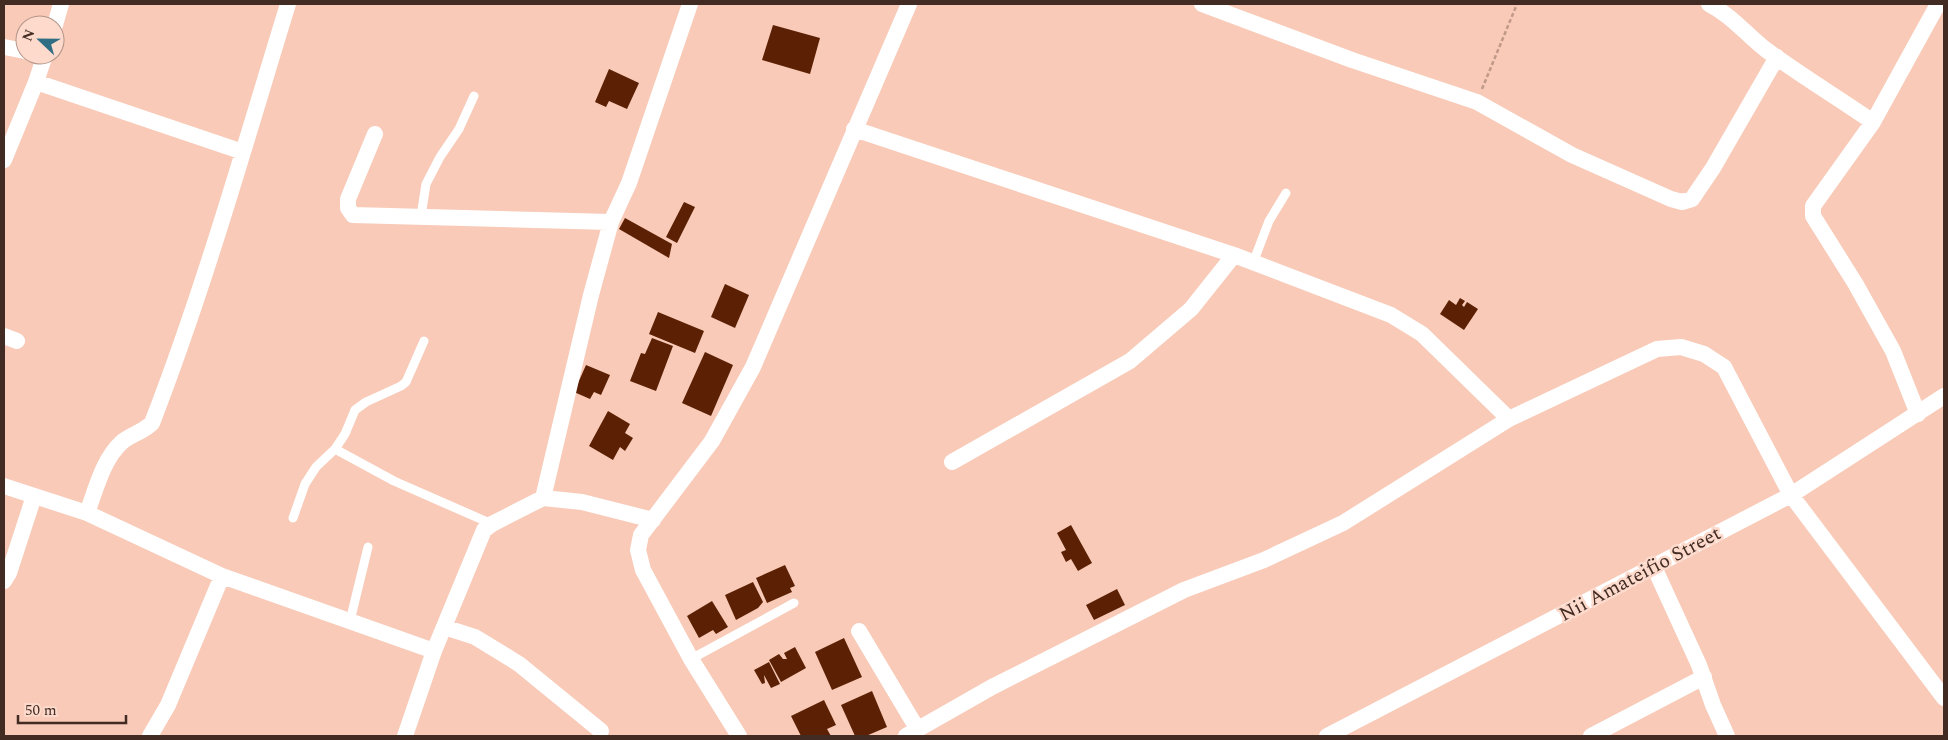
<svg xmlns="http://www.w3.org/2000/svg" width="1948" height="740" font-family="Spectral,serif">
  <style>
    .building { fill: #5c2104 }
    .lines { fill: none; stroke-linecap: round; stroke-linejoin: round }
    .path { stroke: #c09989; stroke-width: 2.5; stroke-dasharray: 4 2.5; stroke-linecap: butt }
    .service { stroke: #fff; stroke-width: 9 }
    .minor { stroke: #fff; stroke-width: 16 }
    .labels { text-anchor: middle; dominant-baseline: central; stroke-width: 5; stroke-linejoin: round; paint-order: stroke }
    .street-label { font-size: 20px; fill: #412b22; stroke: #fddacc }
  </style>
  <rect width="100%" height="100%" fill="#f8cab7"/>
  <!-- building -->
  <path class="building" d="M773,25L820,38L810,74L762,60Z
    M609,69L639,83L627,109L609,101L606,107L595,102Z
    M684,202L695,207L677,243L666,237Z
    M625,218L672,244L669,258L619,229Z
    M725,284L749,295L735,328L711,317Z
    M1460,298L1465,301L1462,305L1464,307L1467,302L1478,309L1464,330L1440,314L1449,300L1456,305Z
    M658,312L704,331L695,353L649,334Z
    M652,338L673,346L656,391L630,381L641,353L645,354Z
    M705,352L733,365L711,416L682,403Z
    M586,365L610,375L601,395L594,392L590,399L574,392Z
    M608,411L630,424L625,433L633,438L625,451L620,447L613,460L589,446Z
    M1071,525L1092,563L1078,571L1071,559L1066,562L1061,552L1066,550L1057,533Z
    M785,565L795,586L790,588L792,592L767,603L756,578Z
    M753,582L763,602L758,608L736,620L725,595Z
    M1117,589L1125,605L1094,620L1086,605Z
    M712,601L728,627L716,634L713,630L699,638L687,616Z
    M844,638L862,677L832,690L815,652Z
    M795,647L806,668L781,682L769,660L779,654L783,659H787L784,653Z
    M769,662L780,684L771,688L764,675L765,683L762,684L754,670Z
    M872,691L887,727L866,736H855L841,705Z
    M824,700L836,725L827,729L831,736H801L791,716Z"/>
  <g class="lines">
    <!-- path -->
    <path class="path" d="M1482,89L1517,4"/>
    <!-- service -->
    <path class="service" d="M421,216L426,184L440,157L459,129L474,96
      M1253,263L1269,221L1286,193
      M335,449L394,481L492,524
      M293,518L305,484L316,467L335,449L345,434L355,410L366,402L401,386L406,382L424,341
      M350,621L368,547
      M691,659L794,603"/>
    <!-- minor -->
    <path class="minor" d="M1202,4L1352,60L1477,102L1572,155L1671,199L1682,202L1692,199L1713,168L1777,57
      M1709,4C1731,15 1746,34 1765,49C1800,75 1837,97 1873,122
      M55,25L61,4
      M4,47L25,51
      M36,82L243,152
      M854,129L1234,255L1391,315L1422,334L1509,419
      M375,134L348,199V208L353,215L611,222
      M4,160L36,82L45,55
      M4,336L17,341
      M1918,414L1893,351L1855,283L1813,216V206L1873,122L1938,4
      M952,462L1130,361L1191,309L1234,255
      M4,486L87,513L222,576L434,651
      M543,498L591,295L611,222L629,183L690,4
      M87,513C96,489 103,459 122,442C132,434 143,432 152,423C205,286 245,144 288,4
      M1654,567L1699,665L1713,705L1727,736
      M4,581L9,573L34,496
      M444,627L475,637L519,664L601,731
      M859,631L918,730
      M150,736L168,705L222,576
      M405,736L434,651L484,530L492,524L543,498L582,502L653,520
      M739,736L691,659L643,570L638,550L641,535L712,441L753,367L909,4
      M906,736L992,687L1184,590L1264,560L1343,523L1509,419L1657,349L1681,347L1704,354L1724,367L1791,495L1944,698
      M1327,736L1791,495L1944,396
      M1591,736L1704,677"/>
  </g>
  <g class="labels">
    <!-- street labels -->
    <g class="street-label">
      <text transform="translate(1640 574) rotate(-28)">Nii Amateifio Street</text>
    </g>
  </g>
  <!-- border -->
  <rect width="1948" height="740" fill="none" stroke="#412b22" stroke-width="10"/>
  <!-- north arrow -->
  <g transform="translate(40 40) rotate(292)"><circle r="24" fill="#fddacc" stroke="#b29488"/>
  <path d="M0-4L9 19L0 12L-9 19Z" fill="#2f6e83"/>
  <text y="-8" font-size="14" font-weight="bold" text-anchor="middle" fill="#412b22">N</text>
  </g>
  <!-- scale -->
  <path d="M18 715v8h108v-8" fill="none" stroke="#412b22" stroke-width="2.5"/>
  <text x="25" y="715" font-size="15" fill="#412b22" stroke="#fddacc" stroke-width="4" paint-order="stroke">50 m</text>
</svg>
